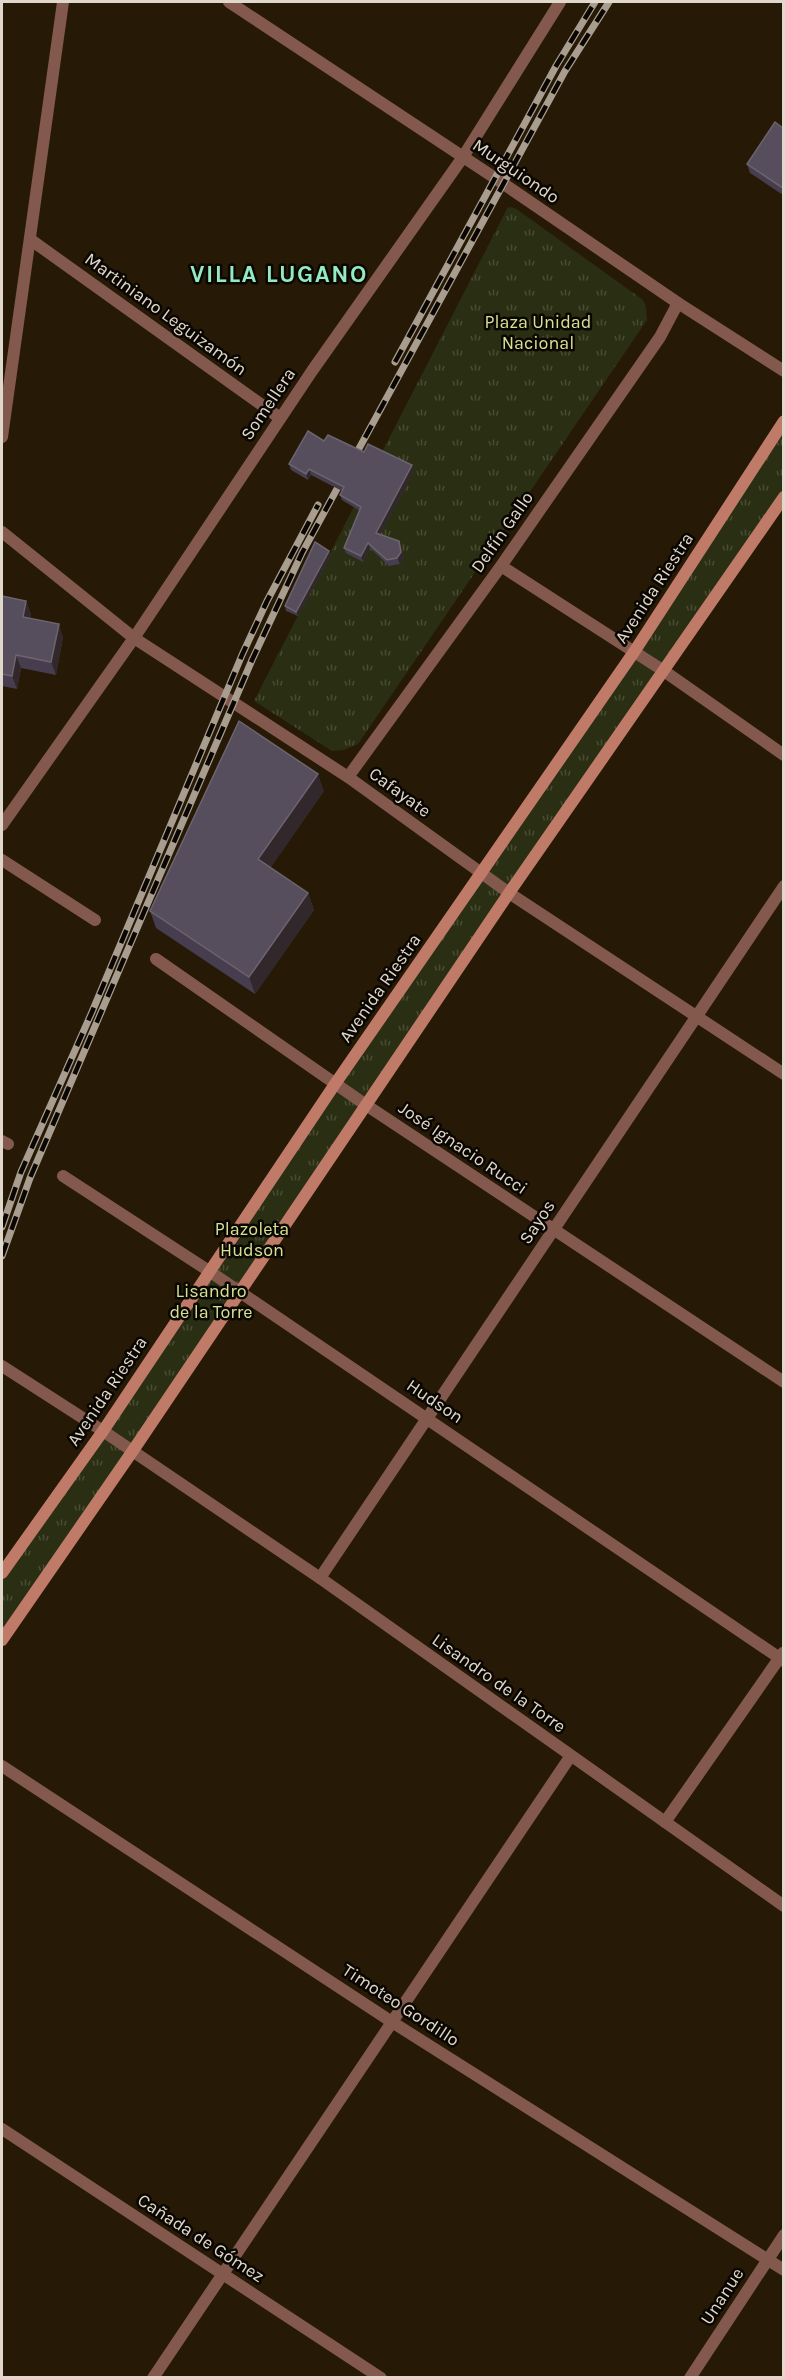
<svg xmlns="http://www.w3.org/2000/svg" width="785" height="2379" font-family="Karla,sans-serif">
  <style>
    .park { fill: url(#park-tufts) }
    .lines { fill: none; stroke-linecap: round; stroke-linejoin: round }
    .minor { stroke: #83584d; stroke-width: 12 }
    .tertiary { stroke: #83584d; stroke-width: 12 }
    .secondary { stroke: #bf7a68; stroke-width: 12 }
    .rail-casing { stroke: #a89d8f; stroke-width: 7 }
    .rail { stroke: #0a0601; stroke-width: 4.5; stroke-dasharray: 14; stroke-linecap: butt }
    .wall { fill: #463e4f }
    .shaded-wall { fill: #32282c }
    .building { fill: #564e5d; stroke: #6c646e; stroke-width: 1.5 }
    .labels { text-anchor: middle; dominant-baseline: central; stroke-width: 5; stroke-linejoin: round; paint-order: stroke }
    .street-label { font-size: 18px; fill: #e1d8cc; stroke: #0a0601 }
    .park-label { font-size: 18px; fill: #d6e293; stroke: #0a0601 }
    .district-label { font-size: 24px; font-weight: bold; letter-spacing: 1.5px; fill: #93eac3; stroke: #0a0601 }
  </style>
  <defs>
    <pattern id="park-tufts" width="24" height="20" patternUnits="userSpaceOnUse" patternTransform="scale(1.5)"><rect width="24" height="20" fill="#2a2e12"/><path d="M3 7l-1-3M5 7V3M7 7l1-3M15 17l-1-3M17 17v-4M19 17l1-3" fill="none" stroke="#494c33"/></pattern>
  </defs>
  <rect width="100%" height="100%" fill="#261906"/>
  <!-- park -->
  <path class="park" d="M508,207L515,208L643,300L646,307L647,320L358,744L344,750L332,751L254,701Z
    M783,421V498L2,1640V1573L103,1431Z"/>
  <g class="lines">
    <!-- minor -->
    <path class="minor" d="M31,240L280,418
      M501,566L664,671L784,755
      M348,777L501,566L660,337L678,303
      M2,825L134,638L312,371L463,157L560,2
      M2,860L95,920
      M509,893L784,1074
      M156,959L366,1105L784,1382
      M2,1141L8,1144
      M63,1176L209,1271L784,1661
      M2,1366L103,1431
      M320,1578L784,886
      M2,1766L392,2022L784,2270
      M665,1822L783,1653
      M153,2378L570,1757
      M690,2378L784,2235"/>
    <!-- tertiary -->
    <path class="tertiary" d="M229,2L495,178L678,303L784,371
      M2,437L63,2
      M2,532L134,638L348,777L509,893
      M103,1431L320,1578L784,1906
      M2,2129L381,2378"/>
    <!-- secondary -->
    <path class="secondary" d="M2,1573L103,1431L335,1084L634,652L784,421
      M2,1640L132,1452L509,893L784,497"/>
    <!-- rail casing -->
    <g class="rail-casing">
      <path id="rail" d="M395,362L556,66L595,2
        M2,1227L21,1172L92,1012L242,655L267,601L318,505
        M2,1256L30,1178L252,660L302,553L565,71L609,2"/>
    </g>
    <!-- rail -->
    <use href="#rail" class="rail"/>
  </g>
  <!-- wall -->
  <path class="wall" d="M783,128V195L750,173L747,164Z
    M324,441L364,452L414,471L380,535L399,541L404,558L400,564L389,566L370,548L363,562L346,553L344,548L360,511L342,500L340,495L342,491L311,475L308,480L291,470L289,464Z
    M331,555L298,616L286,611L285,606Z
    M2,596L26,601L31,614L30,619L63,637L56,675L21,668L17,689L2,686Z
    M324,791L270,868L308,893L314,910L255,994L156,928L150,911Z"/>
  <!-- shaded-wall -->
  <path class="shaded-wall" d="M412,465L414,471L378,539L376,533Z
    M309,469L311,475L308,480L306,474Z
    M399,541L404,558L400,564L397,558Z
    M368,543L370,548L363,562L361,556Z
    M329,551L331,555L298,616L296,612Z
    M26,601L31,614L28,630L23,617Z
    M59,624L63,637L56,675L51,662Z
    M16,655L21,668L17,689L12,676Z
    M318,774L324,791L265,876L258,859Z
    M308,893L314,910L255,994L249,977Z"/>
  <!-- building -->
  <path class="building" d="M775,122L783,128V188L747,164Z
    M308,431L324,441L328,435L364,452L368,444L412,465L376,533L399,541L401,552L397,558L387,560L368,543L361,556L344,548L361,507L340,495L344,487L309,469L306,474L289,464Z
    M315,542L329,551L296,612L285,606Z
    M2,596L26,601L23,617L59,624L51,662L16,655L12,676L2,674Z
    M239,721L318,774L258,859L308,893L249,977L150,911Z"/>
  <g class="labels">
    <!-- street labels -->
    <g class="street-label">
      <text transform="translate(516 171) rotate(34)">Murguiondo</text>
      <text transform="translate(166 314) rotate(36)">Martiniano Leguizamón</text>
      <text transform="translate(268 404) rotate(-56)">Somellera</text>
      <text transform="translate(502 532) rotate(-55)">Delfín Gallo</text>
      <text transform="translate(654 588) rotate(-57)">Avenida Riestra</text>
      <text transform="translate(400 792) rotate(36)">Cafayate</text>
      <text transform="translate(380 988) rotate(-55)">Avenida Riestra</text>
      <text transform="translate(463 1148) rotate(34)">José Ignacio Rucci</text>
      <text transform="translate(537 1222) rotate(-56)">Sayos</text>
      <text transform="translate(107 1391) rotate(-56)">Avenida Riestra</text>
      <text transform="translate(435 1401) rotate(34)">Hudson</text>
      <text transform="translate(499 1683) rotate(35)">Lisandro de la Torre</text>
      <text transform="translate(401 2005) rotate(33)">Timoteo Gordillo</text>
      <text transform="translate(201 2238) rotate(33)">Cañada de Gómez</text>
      <text transform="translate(722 2296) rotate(-57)">Unanue</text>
    </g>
    <!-- park labels -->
    <g class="park-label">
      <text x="538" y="322">Plaza Unidad<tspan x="538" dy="21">Nacional</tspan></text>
      <text x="252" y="1229">Plazoleta<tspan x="252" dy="21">Hudson</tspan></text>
      <text x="211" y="1291">Lisandro<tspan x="211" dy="21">de la Torre</tspan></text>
    </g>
    <!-- district labels -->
    <g class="district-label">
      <text x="279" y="274">VILLA LUGANO</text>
    </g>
  </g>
  <!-- border -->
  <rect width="785" height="2379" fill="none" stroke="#e1d8cc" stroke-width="6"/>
</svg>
